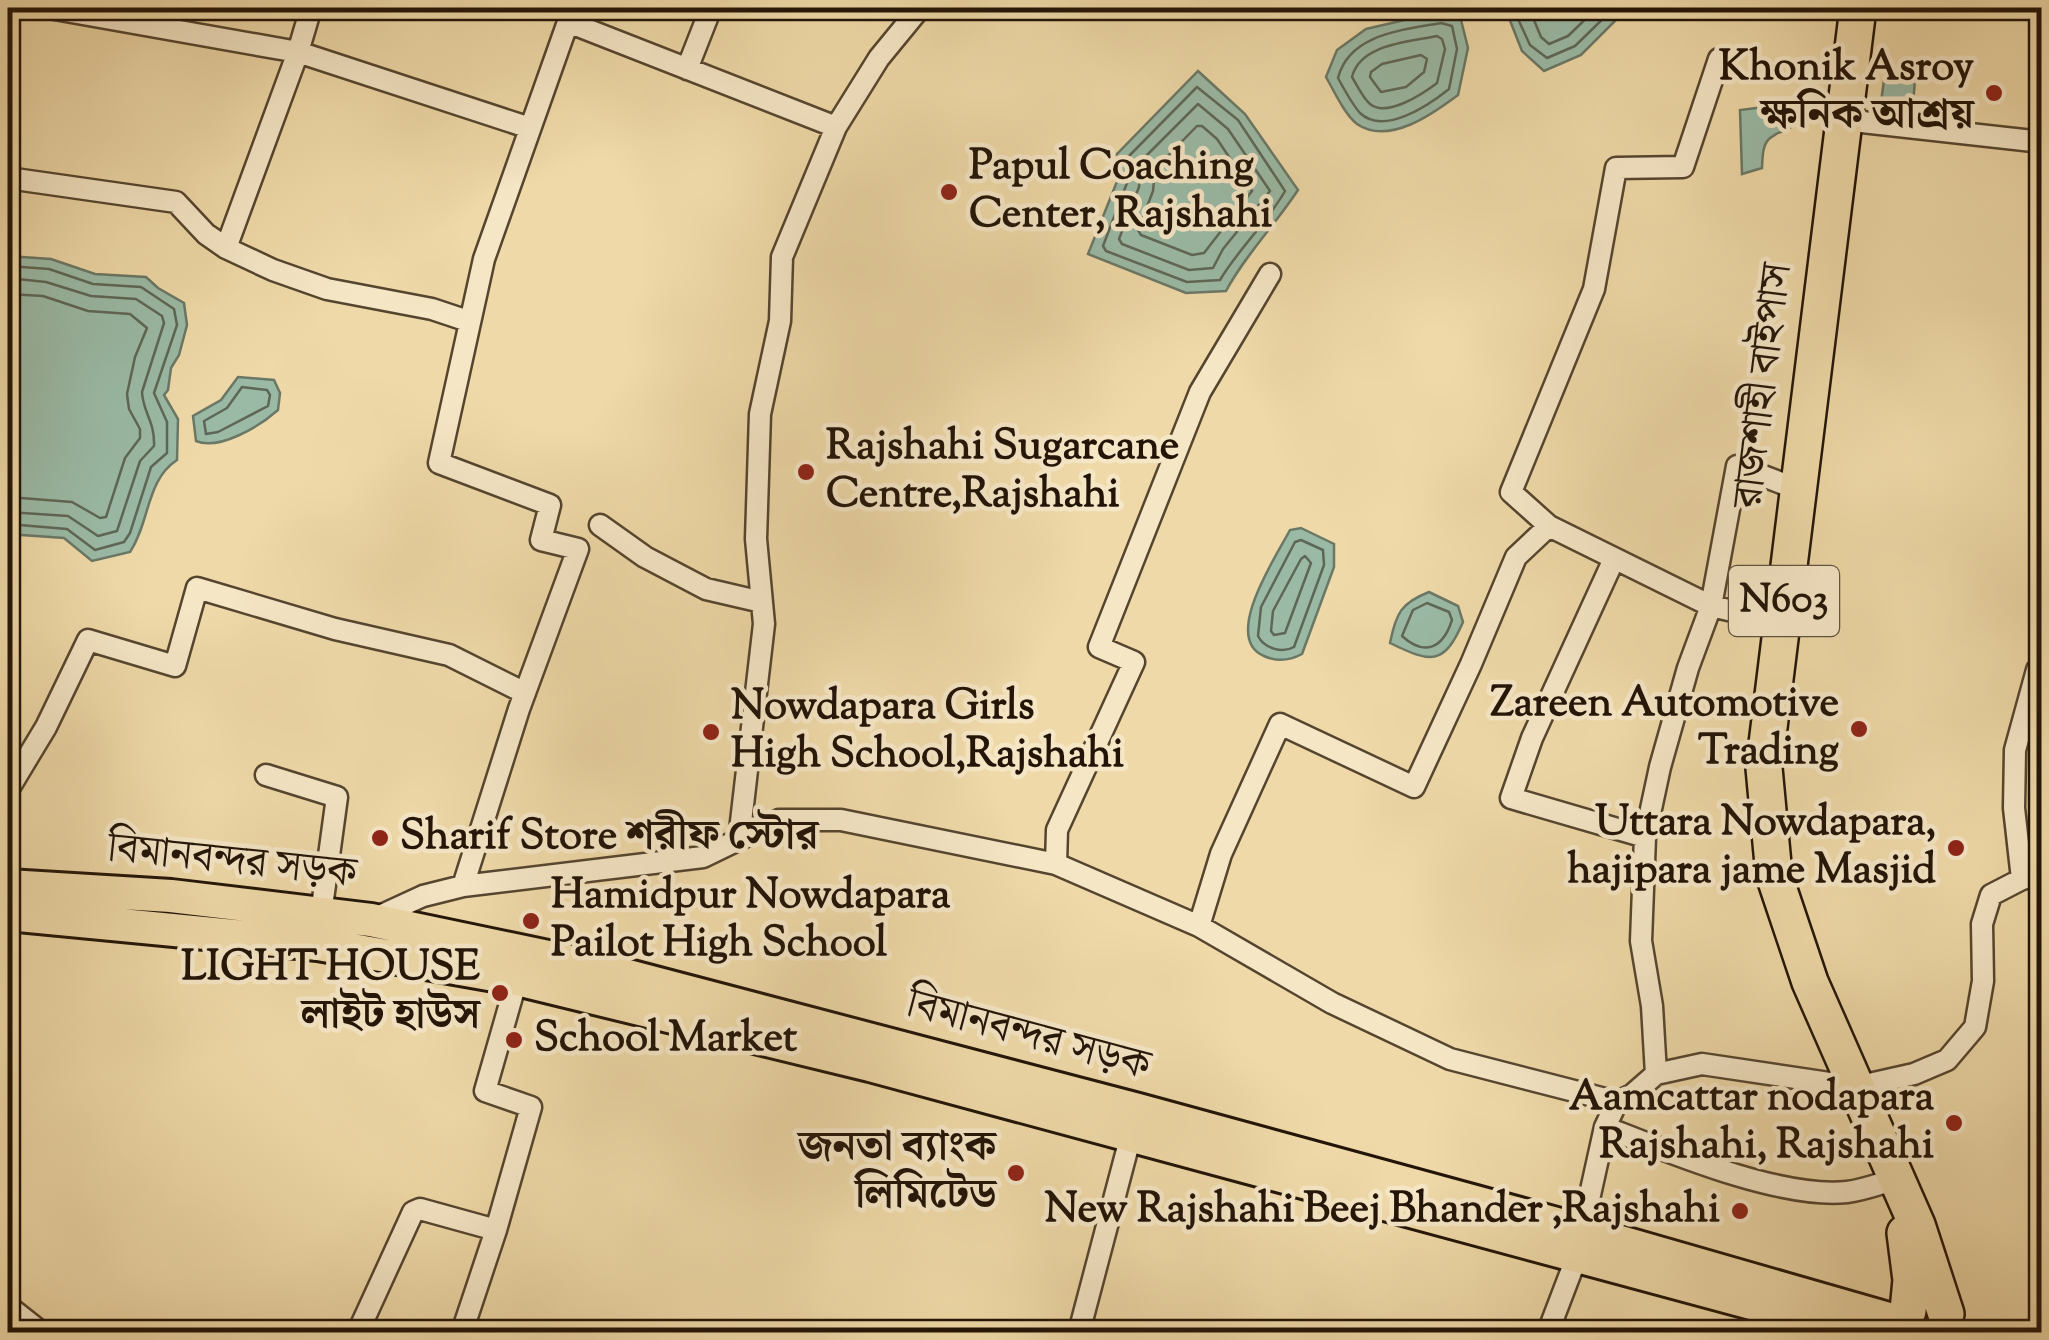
<svg xmlns="http://www.w3.org/2000/svg" width="2049" height="1340" font-family="'Sorts Mill Goudy','Noto Serif Bengali',serif">
  <style>
    .water { fill: #9abaa6; stroke: #6a7866; stroke-width: 2.5 }
    .lines { fill: none; stroke-linecap: round; stroke-linejoin: round }
    .shore { stroke: #5e6756; stroke-width: 2.5 }
    .minor-casing { stroke: #55452f; stroke-width: 25 }
    .primary-casing { stroke: #221407; stroke-width: 38 }
    .trunk-casing { stroke: #221407; stroke-width: 40 }
    .minor { stroke: #f5e6c6; stroke-width: 20 }
    .primary { stroke: #efd9a8; stroke-width: 32 }
    .trunk { stroke: #efd9a8; stroke-width: 35 }
    .poi-dot { fill: #8f2418; stroke: #f5e6c6; stroke-width: 4 }
    .labels { text-anchor: middle; dominant-baseline: central; stroke-width: 9; stroke-linejoin: round; paint-order: stroke }
    .shield { fill: #f5e6c6; stroke: #615340; stroke-width: 2.5 }
    .shield-label { font-size: 40px; font-weight: bold; fill: #221407 }
    .poi-label { font-size: 42px; font-weight: bold; fill: #221407; stroke: #f5e6c6; text-anchor: end }
    .street-label { font-size: 42px; fill: #221407; stroke: #f5e6c6 }
  </style>
  <rect width="100%" height="100%" fill="#efd9a8"/>
  <filter id="stains"><feTurbulence type="fractalNoise" baseFrequency=".002" numOctaves="4"/><feColorMatrix values="0 0 0 0 .2 0 0 0 0 .09 0 0 0 0 .02 0 0 0 .5 -.17"/></filter>
  <radialGradient id="worn" r=".72"><stop offset=".6" stop-color="#630" stop-opacity="0"/><stop offset="1" stop-color="#630" stop-opacity=".3"/></radialGradient>
  <!-- water -->
  <path class="water" d="M1500,8H1628L1581,55L1544,71L1522,51L1509,18Z
    M1439,12L1460,16L1468,48L1458,95C1434,113 1389,146 1357,124C1345,115 1334,91 1326,77L1337,50L1366,29Z
    M1916,68L1912,117L1888,111L1881,102L1884,80L1893,73Z
    M1198,71L1245,114L1298,190C1275,225 1246,254 1226,291L1186,293L1088,254L1118,179L1117,154Z
    M1789,104L1790,128C1765,138 1763,140 1762,168L1742,174L1740,110Z
    M8,256L51,259L95,274L146,277L158,288L184,303L187,325L179,355L171,368L168,390L164,395L178,419L177,460C146,480 150,522 130,552L92,561L64,538L8,534V396L10,393L8,372Z
    M238,377L274,380L280,393L278,410C260,426 219,451 196,441L193,416L221,400Z
    M1301,528L1334,544V567L1302,654C1289,661 1277,662 1264,656C1221,638 1277,555 1290,530Z
    M1429,592L1458,606L1463,622C1444,666 1431,663 1390,643C1396,613 1401,603 1429,592Z"/>
  <g class="lines">
    <!-- shore -->
    <path class="shore" d="M1513,8L1530,45L1547,58L1575,46L1614,8
      M1529,8L1541,37L1549,44L1568,36L1597,8
      M1441,23L1452,26L1457,49L1449,89C1429,105 1384,136 1360,113C1352,104 1344,89 1338,78C1349,34 1402,30 1441,23Z
      M1437,36L1442,39L1445,49L1437,83C1424,93 1387,118 1370,104C1363,98 1357,85 1352,77C1360,44 1409,42 1437,36Z
      M1421,55L1427,59L1424,72L1406,87L1381,92L1370,77L1371,72L1382,64Z
      M1197,87L1238,120L1285,191C1267,223 1239,248 1220,280L1187,282L1106,251L1103,246L1127,183L1128,157Z
      M1198,104L1228,129L1270,191L1223,249L1213,268L1189,270L1122,244L1119,239L1139,187L1140,162Z
      M1197,126H1202L1217,139L1252,191L1204,253L1192,255L1141,235L1138,230L1153,191L1155,169Z
      M8,266L49,269L93,284L141,287L174,309L177,325L154,393L167,422V453L151,467L130,533L124,542L95,550L67,529L8,524
      M8,278L46,282L91,296L136,299L162,316L164,323L142,392C143,413 155,421 154,446L140,461L117,531L98,536L68,516L8,512
      M8,294L43,296L88,311L130,314L147,328L135,357L127,394L129,409L140,429V438L125,458L106,517L100,518L72,502L8,497
      M242,387L267,390L270,395L268,406L218,432L206,434L204,421L227,408Z
      M1301,540L1323,550L1324,565L1294,647C1282,654 1264,648 1258,636L1261,607L1295,542Z
      M1305,556L1311,563L1285,633L1274,635L1271,631L1273,611L1301,559Z
      M1427,603L1449,612L1452,620C1443,648 1425,657 1402,636L1413,610Z"/>
    <!-- minor casing -->
    <g class="minor-casing">
      <path id="minor" d="M49,8L298,52L311,8
        M687,69L711,8
        M1844,120L2042,142
        M8,178L176,202L206,234L226,248L273,270L327,289L432,309L468,321
        M226,248L298,52L530,128
        M600,525L645,557L706,589L762,602
        M1549,526L1511,492L1594,289L1616,168L1683,167L1719,59
        M1614,559L1532,738L1511,798L1645,837
        M266,775L337,797L321,914
        M8,790L46,727L88,640L175,666L197,588L335,629L449,655L525,693
        M739,839L764,624L756,539L760,414L780,321L782,257L836,127L879,58L920,8
        M1056,864L1057,830L1134,662L1099,647L1200,392L1270,274
        M2022,879L2014,808L2015,750L2037,670L2042,671
        M463,886L519,709L578,549L541,540L550,505L439,463L484,259L568,22L836,127
        M373,919L423,896L463,886L703,857L779,820H841L1056,864L1199,926L1332,1003L1450,1059L1617,1102
        M1199,926L1221,854L1280,724L1414,787L1471,664L1516,557L1549,526L1711,606L1781,622
        M1656,1074L1652,1006L1641,941L1645,837L1660,767L1688,668L1711,606L1737,466L1797,489
        M1605,1127C1669,1152 1780,1199 1847,1192C1863,1190 1879,1184 1893,1180
        M1582,1231L1605,1127L1617,1102L1632,1095L1656,1074L1702,1064L1856,1087L1914,1074L1947,1060L1975,1027L1983,981L1982,924L1991,895L2022,879L2042,874
        M8,1306L41,1332
        M358,1332L413,1212L420,1209L496,1230
        M462,1332L496,1230L531,1107L485,1091L517,979
        M1079,1332L1131,1135
        M1548,1332L1577,1256"/>
    </g>
    <!-- primary casing -->
    <g class="primary-casing">
      <path id="primary" d="M8,886L171,896L371,920L586,965L1138,1110L1582,1231L1895,1321
        M8,914L318,944L517,979L870,1065L1759,1305L1825,1332"/>
    </g>
    <!-- trunk casing -->
    <g class="trunk-casing">
      <path id="trunk" d="M1858,8L1764,768L1774,875L1810,982L1917,1225L1946,1314
        M1905,1233L1911,1280L1908,1311"/>
    </g>
    <!-- minor -->
    <use href="#minor" class="minor"/>
    <!-- primary -->
    <use href="#primary" class="primary"/>
    <!-- trunk -->
    <use href="#trunk" class="trunk"/>
  </g>
  <!-- markers -->
  <g class="poi-dot">
    <circle cx="1994" cy="93" r="10"/>
    <circle cx="949" cy="192" r="10"/>
    <circle cx="806" cy="472" r="10"/>
    <circle cx="1859" cy="729" r="10"/>
    <circle cx="711" cy="732" r="10"/>
    <circle cx="380" cy="838" r="10"/>
    <circle cx="1956" cy="848" r="10"/>
    <circle cx="531" cy="921" r="10"/>
    <circle cx="500" cy="993" r="10"/>
    <circle cx="514" cy="1040" r="10"/>
    <circle cx="1954" cy="1123" r="10"/>
    <circle cx="1016" cy="1173" r="10"/>
    <circle cx="1740" cy="1211" r="10"/>
  </g>
  <g class="labels">
    <!-- shield labels -->
    <rect class="shield" x="1729" y="566" width="110" height="70" rx="8"/>
    <g class="shield-label">
      <text x="1784" y="601">N603</text>
    </g>
    <!-- poi labels -->
    <g class="poi-label">
      <text x="1974" y="69">Khonik Asroy<tspan x="1974" dy="48">ক্ষনিক আশ্রয়</tspan></text>
      <text x="969" y="168" text-anchor="start">Papul Coaching<tspan x="969" dy="48">Center, Rajshahi</tspan></text>
      <text x="826" y="448" text-anchor="start">Rajshahi Sugarcane<tspan x="826" dy="48">Centre,Rajshahi</tspan></text>
      <text x="1839" y="705">Zareen Automotive<tspan x="1839" dy="48">Trading</tspan></text>
      <text x="731" y="708" text-anchor="start">Nowdapara Girls<tspan x="731" dy="48">High School,Rajshahi</tspan></text>
      <text x="1936" y="824">Uttara Nowdapara,<tspan x="1936" dy="48">hajipara jame Masjid</tspan></text>
      <text x="400" y="838" text-anchor="start">Sharif Store শরীফ স্টোর</text>
      <text x="551" y="897" text-anchor="start">Hamidpur Nowdapara<tspan x="551" dy="48">Pailot High School</tspan></text>
      <text x="480" y="969">LIGHT HOUSE<tspan x="480" dy="48">লাইট হাউস</tspan></text>
      <text x="534" y="1040" text-anchor="start">School Market</text>
      <text x="1934" y="1099">Aamcattar nodapara<tspan x="1934" dy="48">Rajshahi, Rajshahi</tspan></text>
      <text x="996" y="1149">জনতা ব্যাংক<tspan x="996" dy="48">লিমিটেড</tspan></text>
      <text x="1720" y="1211">New Rajshahi Beej Bhander ,Rajshahi</text>
    </g>
    <!-- street labels -->
    <g class="street-label">
      <text transform="translate(1765 386) rotate(-83)">রাজশাহী বাইপাস</text>
      <text transform="translate(232 863) rotate(6)">বিমানবন্দর সড়ক</text>
      <text transform="translate(1028 1037) rotate(15)">বিমানবন্দর সড়ক</text>
    </g>
  </g>
  <!-- margin -->
  <rect width="2049" height="1340" fill="none" stroke="#efd9a8" stroke-width="40"/>
  <rect x="10" y="10" width="2029" height="1320" fill="none" stroke="#221407" stroke-width="5"/>
  <rect x="20" y="20" width="2009" height="1300" fill="none" stroke="#221407" stroke-width="2.5"/>
  <rect width="100%" height="100%" filter="url(#stains)"/>
  <rect width="100%" height="100%" fill="url(#worn)"/>
</svg>
